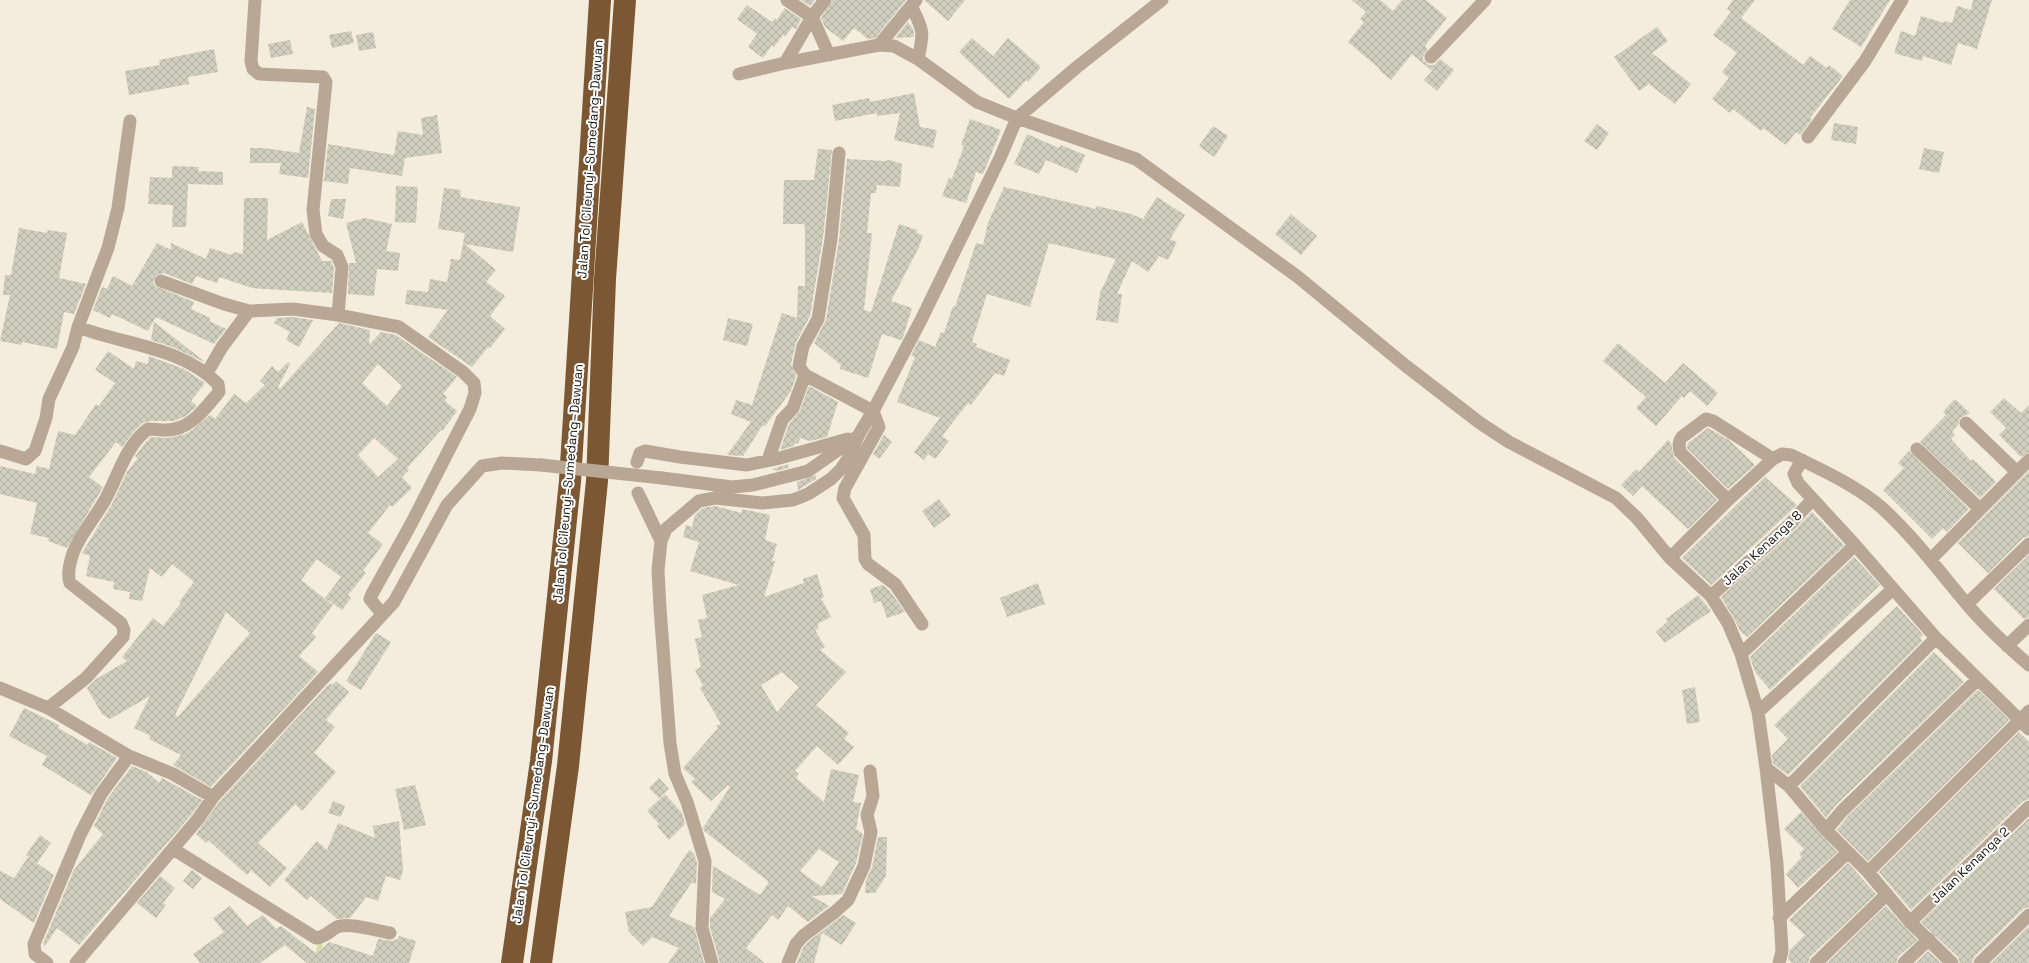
<svg xmlns="http://www.w3.org/2000/svg" width="2029" height="963" font-family="'Space Grotesk',sans-serif">
  <style>
    .lines { fill: none; stroke-linecap: round; stroke-linejoin: round }
    .stream { stroke: #cfdda9; stroke-width: 5 }
    .building { fill: url(#building-cross-hatch); fill-rule: evenodd }
    .minor { stroke: #b9a796; stroke-width: 13 }
    .motorway { stroke: #7c5733; stroke-width: 22 }
    .minor-bridge { stroke: #b9a796; stroke-width: 13 }
    .labels { text-anchor: middle; dominant-baseline: central; stroke-width: 4; stroke-linejoin: round; paint-order: stroke }
    .street-label { font-size: 13px; fill: #1a1611; stroke: #fff }
  </style>
  <defs>
    <pattern id="building-cross-hatch" width="8" height="8" patternUnits="userSpaceOnUse"><rect width="8" height="8" fill="#d0cebe"/><path d="M0 0l8 8M0 8l8-8" fill="none" stroke="#b2b0a2"/></pattern>
  </defs>
  <rect width="100%" height="100%" fill="#f4ecdc"/>
  <g class="lines">
    <!-- stream -->
    <path class="stream" d="M317,963L320,944"/>
  </g>
  <!-- building -->
  <path class="building" d="M801,0H815L810,6Z
    M833,0H906L875,38L868,39L854,28L843,41L825,27L821,18Z
    M924,0H965L948,21Z
    M1352,0H1380L1393,11L1402,0H1426L1447,18L1427,43L1425,47L1428,49L1423,56V60L1429,65H1434L1440,59L1454,70L1437,91L1424,80L1432,71L1412,54L1391,80L1379,70L1380,69L1348,42L1364,22L1360,19L1366,12Z
    M1733,0H1755L1741,18L1803,65L1810,56L1827,68L1829,65L1843,76L1810,118L1812,119L1800,135L1796,132L1786,145L1763,128L1761,131L1733,109L1730,113L1712,99L1729,78L1722,72L1737,53L1713,35L1731,12L1727,9Z
    M1850,0H1890L1861,47L1832,29Z
    M1973,0H1992L1977,49L1958,43L1951,65L1923,56L1922,61L1894,53L1901,31L1915,36L1921,16L1944,23L1945,21L1952,23L1957,6L1971,10Z
    M747,5L772,22L775,18L777,20L785,8L801,19L796,29L792,27L785,37L783,35L774,47L772,45L763,58L748,47L757,34L737,19Z
    M908,22L913,29L914,37L895,38Z
    M1657,27L1668,41L1652,53L1691,84L1675,104L1649,84L1639,91L1614,57Z
    M351,31L354,43L332,48L329,35Z
    M373,32L376,48L359,51L356,35Z
    M972,38L993,56L1008,38L1041,67L1028,82L1026,80L1009,99L959,52Z
    M290,40L293,54L271,58L268,44Z
    M214,49L218,72L188,77L189,84L129,95L125,71L160,65L159,60Z
    M914,93L920,127L937,130L933,148L894,140L900,113L877,116V113L835,121L832,105L869,98L870,102Z
    M307,107L315,109L308,178L279,174L281,163H250V148H264L299,153Z
    M437,115L442,153L405,158L402,176L350,168L348,184L324,181L328,144L394,155L398,131L423,135L421,118Z
    M970,119L1001,130L983,174L976,172L966,203L942,196L949,178L952,179L964,146L961,145Z
    M1834,123L1858,127L1856,144L1831,140Z
    M1597,124L1609,133L1597,150L1584,141Z
    M1213,126L1228,136L1214,157L1199,146Z
    M1027,134L1059,148L1061,145L1085,155L1077,173L1046,160L1039,174L1014,164Z
    M1924,148L1944,152L1939,173L1919,169Z
    M818,149L832,150L823,238L810,316L796,342L791,364L796,376L791,391L765,426H762L743,456L727,455L751,422L731,414L736,400L752,405L782,313L797,318L798,286H805V228L804,224H783L784,180H814Z
    M847,159L884,161L890,160L902,164L900,187L877,185L876,193H871L867,233H872L864,310L871,312L899,224L917,230V233L923,235L919,247L891,301L912,308L903,337L901,340L882,334L868,378L840,369L841,365L814,343L826,320L839,240Z
    M172,166L199,167L198,171L223,172V185L188,184L186,227H172L173,205L148,204L150,177L172,178Z
    M396,186L418,187L416,223L395,222Z
    M1004,187L1096,209L1097,206L1131,214L1143,219L1157,197L1185,215L1170,239L1177,242L1168,260L1159,256L1148,272L1132,261L1117,294H1122L1118,323L1096,320L1100,293L1116,259L1049,243L1030,307L987,294L972,342L977,344L976,347L1010,360L1004,376L995,373L971,405L968,403L942,436L949,441L935,459L928,454L924,460L914,452L940,418L897,402L915,357L911,356L919,340L935,347L941,332L944,333L953,306L955,307L976,243L983,245L988,223Z
    M444,188L461,190L460,197L520,207L513,252L465,244L496,270L486,282L505,296L490,316L505,329L490,348L488,347L472,367L428,337L448,310L405,304L407,290L428,292L430,279L447,282L451,259L460,260L465,233L438,229Z
    M244,198H268L267,240L302,222L322,261H331L334,268L332,293L252,288L219,277L217,283L196,276L192,284L164,273L156,275L153,282L155,286L194,302L191,309L210,318L209,321L226,329L214,344L156,317L148,331L112,314L110,318L93,310L102,287L107,289L113,276L132,286L157,243L171,250V243L206,259L210,248L232,255L234,252L243,254Z
    M331,199H346L343,219L328,216Z
    M1291,214L1317,236L1301,255L1275,234Z
    M365,218L392,224L386,251L400,253L398,271L377,269L374,296L348,294L349,263H356L346,223Z
    M19,228L47,233L48,230L67,233L59,278L86,284L74,314L64,312L57,349L22,342V345L0,341L10,295H3L5,275H11Z
    M293,317L313,320L299,347L286,340L290,332L274,323L277,318Z
    M728,318L753,324L747,346L723,340Z
    M154,322L204,361V362L173,347L151,340Z
    M339,323L370,330L369,345L381,332L396,335L457,377L443,394L447,397L445,401L457,411L442,431L441,430L407,468L409,470L402,477L412,488L392,507L390,505L368,533L383,544L363,571L366,573L348,595L351,598L342,610L325,598L341,577L317,559L301,580L333,605L312,633L316,637L299,656L318,672L211,787L173,765L181,755L149,739L151,736L134,728L150,696L110,719L102,714L87,688L96,679L127,661L122,657L153,618L163,626L181,603L179,602L194,582L172,564L162,577L150,568L142,601L129,599L130,592L113,589L114,582L86,576L90,556L82,553L112,504L127,472L138,458L135,456L146,442L151,437L168,438L186,434L195,428L210,415L215,419L234,394L246,403L265,385L260,381L272,366L278,372L288,362L290,364L278,387L280,389ZM378,364L402,386L387,406L362,383ZM374,438L398,459L378,477L358,455ZM226,612L250,633L178,717L175,715Z
    M1618,343L1665,383L1683,363L1718,393L1707,406L1690,391L1684,398L1682,396L1656,426L1636,408L1646,397L1603,361Z
    M108,351L134,369L136,361L148,364L149,356L184,369L205,383L191,401L197,406L186,416L174,421H148L143,423L134,431L122,447L116,442L89,477L103,487L67,548L48,541L49,538L30,534L37,503L0,494V466L35,474L37,466L49,469L58,431L75,435L96,404L99,406L115,383L95,370Z
    M809,386L838,402L827,437L810,441L800,438L798,444L795,443L794,446L780,450L789,424L800,411Z
    M2004,398L2021,413L2029,405V452L2021,457L1999,435L2006,428L1990,412Z
    M1955,399L1970,413L1960,418L1958,425L1952,432L1955,435L1951,439L1971,461L1973,459L1996,482L1980,498L1920,442L1946,415L1943,412Z
    M1708,428L1729,440L1755,465L1728,489L1687,448L1688,443Z
    M884,435L892,442L879,459L873,454Z
    M1668,440L1671,443L1674,458L1717,500L1688,529L1642,486L1633,496L1621,485L1636,469L1639,472Z
    M1909,451L1969,509L1947,532L1943,528L1932,539L1883,490L1904,468L1898,463Z
    M789,464L788,468L777,471L772,469Z
    M2029,471V536L2023,538L1988,573L1958,543Z
    M816,475V479L798,490L797,482Z
    M1765,477L1797,505L1711,585L1682,558Z
    M939,499L951,515L934,528L922,511Z
    M715,506L742,513V509L770,515L765,540L777,544L772,561H775L764,597L804,583L803,579L817,574L824,597L821,598L831,617L817,624L819,628L815,630L825,647L820,650L846,672L816,705L849,733L844,739L854,747L838,765L817,746L795,771L799,774L796,778L824,802L831,769L859,775L853,802L861,803L856,829L863,834L856,863L842,894L812,896L829,906L808,922L788,906L778,920L772,915L746,948L765,963H720L710,927V918L725,899L712,892L713,866L760,895L769,882L704,831L703,828L730,787L728,785L711,801L691,782L695,779L683,768L718,728L716,726L721,724L700,688L703,686L695,670L701,667L695,639L702,637L698,620L707,618L702,595L739,585L690,571L699,542L683,537L686,525L692,527L695,515L703,508ZM782,672L799,687L777,712L761,685ZM819,849L839,862L822,887L800,871Z
    M1812,512L1844,545L1747,637L1740,631L1736,622L1721,597L1795,530Z
    M2029,555V617L2024,619L1994,589Z
    M1854,557L1880,585L1770,690L1755,672L1750,657Z
    M1038,583L1045,604L1007,617L1000,598Z
    M883,585L889,590L905,612L887,618L881,601L874,603L870,589Z
    M1698,595L1711,611L1665,643L1656,632L1668,621L1666,619Z
    M1897,606L1923,635L1920,638L1922,641L1788,775L1773,764L1772,755L1788,739L1774,725Z
    M376,633L391,642L361,690L346,681Z
    M1934,652L1964,682L1836,805L1826,818L1800,786Z
    M336,681L349,692L326,720L335,727L314,753L336,772L302,811L295,804L258,843L287,868L270,887L251,870L247,875L208,840L206,843L196,834L219,802L330,683L332,685Z
    M1695,687L1700,722L1687,724L1682,690Z
    M1978,690L2009,720L1868,861L1837,830L1848,816Z
    M24,708L59,725L58,728L88,745L89,742L117,758L91,795L42,765L47,756L9,736Z
    M2019,732L2029,742V799L2023,801L1911,910L1879,872Z
    M132,766L147,772L159,783L162,778L202,800L192,814L79,945L57,928L45,946L43,944L74,870L103,834L94,826L108,798Z
    M659,778L669,789L659,798L649,788Z
    M415,785L426,825L404,830L395,789Z
    M665,794L682,813L685,824L669,840L657,826L659,824L647,811Z
    M333,801L345,806L341,817L328,813Z
    M1801,812L1837,852L1798,888L1786,874L1802,857L1799,854L1804,849L1784,829Z
    M2029,818V907L2023,909L1974,957L1972,963H1960L1958,957L1921,922Z
    M399,821L403,871L400,880L386,876L378,901L366,897L350,918L337,919L311,896L307,900L284,880L317,841L327,850L338,823L375,838L373,826Z
    M40,835L51,843L37,863L26,855Z
    M878,837H887L886,876L875,893H865L866,880L872,868Z
    M689,850L694,854L697,862L696,884L692,882L669,916L694,927L704,963H668L679,948L652,937L643,946L629,932L625,912L652,907Z
    M28,857L54,875L34,923L0,899V871L14,878Z
    M1848,863L1876,894L1810,957L1808,963H1792L1788,959L1790,950L1805,935L1789,920Z
    M192,870L202,878L193,889L183,881Z
    M160,876L175,888L163,903L166,905L156,918L137,903Z
    M230,906L247,926L263,915L276,929L281,926L317,954L329,942L373,956L378,939L392,941L398,939L399,936L416,941L409,963H307L285,945L260,963H200L193,954L224,932L213,918Z
    M1886,906L1917,940L1898,957L1896,963H1827Z
    M843,915L856,923L842,945L822,933L814,963H797L803,948L808,942Z
    M2029,926V963H1991Z
    M1928,951L1941,963H1916Z"/>
  <g class="lines">
    <!-- minor -->
    <path class="minor" d="M255,0L251,61L253,69L259,74L323,77L326,82L313,210L316,234L323,246L337,255L342,267L338,315
      M787,0L812,17L829,55
      M911,6C924,30 924,33 918,59
      M879,45L916,0
      M1431,57L1485,0
      M785,63L812,17L825,0
      M739,74L785,63L879,45L894,46L918,59L977,102L1017,118L1136,159L1298,277L1406,366L1480,423L1509,442L1616,498L1637,518L1670,558L1711,596L1728,623L1741,654L1758,712L1766,768L1777,864L1782,951L1779,963
      M1808,137L1865,61L1902,0
      M839,153L831,239L818,319L803,346L799,366L805,375L873,411L879,427L845,488L843,498L864,535L865,559L868,564L895,584L922,624
      M161,281L224,304L249,311
      M207,373L222,347L249,311L293,309L338,315L399,327L463,372L474,383L475,393L470,409L410,526L372,594L370,599L382,614
      M1966,423L2017,472
      M1917,449L1979,508
      M0,451L26,459L35,451L46,418L49,399L73,347L78,327L108,248L118,208L130,121
      M768,460L782,420L793,408L805,375
      M1802,460L1794,474L1798,483L1855,545L1936,638L2029,729
      M637,462L640,453L645,451L680,457L747,465L776,459L848,439
      M662,478L732,487L753,485L808,471L858,436L873,411L921,320L1000,158L1017,118L1077,67L1162,0
      M638,493L661,541
      M1728,500L1680,452C1679,446 1678,442 1682,437L1706,419L1713,421L1773,459
      M1670,558L1728,500L1773,459L1782,454L1791,455C1820,469 1857,486 1881,507C1913,536 1939,571 1966,603C1985,626 2007,646 2029,665
      M1931,559L2029,460
      M1711,596L1790,524L1812,500
      M1967,604L2029,544
      M2007,646L2029,625
      M1741,654L1855,545
      M0,688L48,708L86,678L123,637L124,630L121,623L70,583C67,575 70,562 73,553C80,534 95,518 105,500C118,477 125,446 148,429C154,429 160,430 167,430C191,430 205,408 219,392L218,384C182,347 125,345 78,327
      M48,708L129,756L173,774L213,797
      M1758,712L1893,589
      M1766,768L1789,786L1826,830L1868,872L1910,922L1952,963
      M1789,786L1936,638
      M1826,830L1842,811L1977,680
      M173,849L316,938C326,937 329,931 337,927C348,922 378,931 390,933
      M1868,872L2029,711
      M1779,918L1847,853
      M1910,922L2029,807
      M47,963L35,954L34,944L80,835L101,794L129,756
      M76,963L198,819L213,797L394,602L447,505L482,466L502,463L541,465
      M712,963L702,928L705,861L687,802L675,774L670,743L660,608L658,570L661,541L666,529L699,501L715,498L762,503L793,500L808,494L831,479L841,469L849,457L858,436
      M788,963L796,944L803,936L836,911L848,900L864,866L871,832L867,815L873,796L870,771
      M1816,963L1887,894
      M1904,963L1929,939
      M1980,963L2029,915"/>
    <!-- motorway -->
    <path class="motorway" d="M512,963L541,761L570,481L600,0
      M541,963L568,766L597,481L605,279L625,0"/>
    <!-- minor-bridge -->
    <path class="minor-bridge" d="M541,465L662,478"/>
  </g>
  <g class="labels">
    <!-- street labels -->
    <g class="street-label">
      <text transform="translate(590 159) rotate(-86)">Jalan Tol Cileunyi–Sumedang–Dawuan</text>
      <text transform="translate(568 483) rotate(-85)">Jalan Tol Cileunyi–Sumedang–Dawuan</text>
      <text transform="translate(1762 548) rotate(-43)">Jalan Kenanga 8</text>
      <text transform="translate(533 805) rotate(-82)">Jalan Tol Cileunyi–Sumedang–Dawuan</text>
      <text transform="translate(1970 865) rotate(-44)">Jalan Kenanga 2</text>
    </g>
  </g>
</svg>
